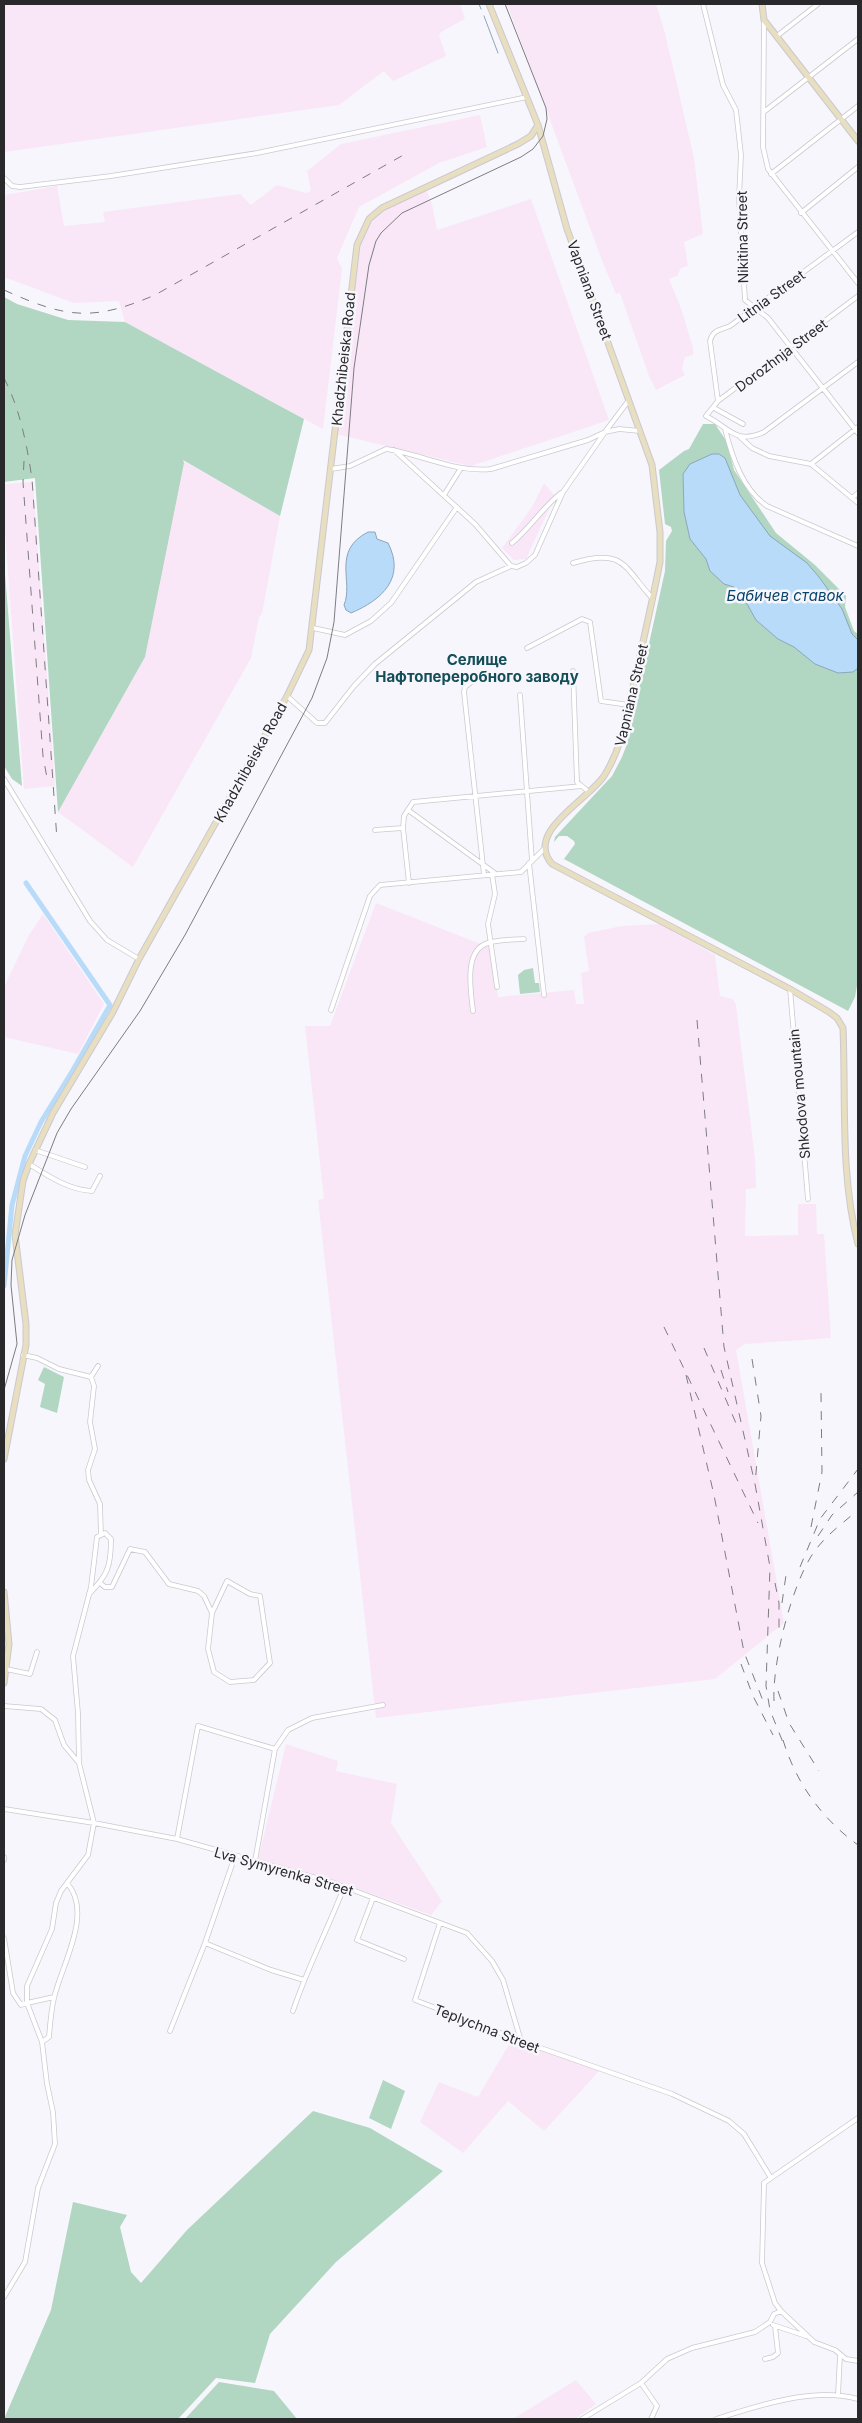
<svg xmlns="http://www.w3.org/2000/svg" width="862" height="2423" font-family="Inter,sans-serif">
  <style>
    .industrial { fill: #f9e7f8 }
    .green { fill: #b1d6c2 }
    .water { fill: #b8dbfa; stroke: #8da6bc }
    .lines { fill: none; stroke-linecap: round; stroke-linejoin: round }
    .stream { stroke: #8da6bc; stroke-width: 1 }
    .canal { stroke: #b8dbfa; stroke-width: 5 }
    .street-casing { stroke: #cbc9cf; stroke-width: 5.5 }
    .secondary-casing { stroke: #cbc9cf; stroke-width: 7 }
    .street { stroke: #fff; stroke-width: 4 }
    .secondary { stroke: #e8dec0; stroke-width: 5 }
    .tram { stroke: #7d7d80; stroke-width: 1 }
    .rail { stroke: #7d7d80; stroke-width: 1; stroke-dasharray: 9 9; stroke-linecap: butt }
    .labels { text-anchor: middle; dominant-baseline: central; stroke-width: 5; stroke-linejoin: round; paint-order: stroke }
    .street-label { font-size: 14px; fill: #29292b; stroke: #f7f6fc }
    .water-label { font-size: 15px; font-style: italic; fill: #09446b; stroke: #f7f6fc }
    .neighbourhood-label { font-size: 15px; font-weight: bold; fill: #144f59; stroke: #f7f6fc }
  </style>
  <rect width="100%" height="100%" fill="#f7f6fc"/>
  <!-- industrial -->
  <path class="industrial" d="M4,4H460L465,19L441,32L439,36L446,56L393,81L384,71L339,105L4,152Z
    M507,4H656L665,33L694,158L703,234L684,242L688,266L681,268L677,276L669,279L682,311L693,348V355L685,357L682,369L685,375L656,390L649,376L620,293L616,294L603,263Z
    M480,115L487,147L439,163L359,207L337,258L342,269L323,429L125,322L119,301L74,303L4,277V195L57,186L64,226L105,222L103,212L240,194L251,205L277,185L306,193L311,191L307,171L341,144Z
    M426,189L432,204L437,230L531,199L609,420L468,467L466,465L336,434L358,245L373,220L384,211Z
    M182,460L280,516L262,614L259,617L251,658L133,867L58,812L145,657Z
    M33,482L55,786L24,789L4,517V484Z
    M544,483L555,496L526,559L514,560L502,548L532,507Z
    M376,903L491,948L498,997L574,990L576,1004H584L581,973L589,971L584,937L588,933L622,926L660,924L715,955L720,996L733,999L736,1005L755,1159L756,1188L746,1189L745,1236L798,1235V1204H816L817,1234H824L831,1338L745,1344L736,1350L784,1623L715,1679L376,1718L318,1200L324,1199L305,1026H330Z
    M43,914L104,1004L78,1054L4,1037V987L29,935Z
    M286,1744L338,1761L336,1771L397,1784L391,1823L442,1901L431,1915L345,1884L258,1860Z
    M511,2041L601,2069L544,2131L508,2101L463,2153L420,2122L439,2082L478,2097Z
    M576,2380L596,2404L575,2419H513Z"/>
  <!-- green -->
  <path class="green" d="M4,297L17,304L68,320L125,322L304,419L280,516L183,460L184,463L145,657L58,812L35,478L4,482Z
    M703,424H715L727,442L734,470L776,533L815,565L846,596L845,607L854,631L858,634V980L855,997L848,1011L564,859L575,844L574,841L567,836H559L554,842L555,837L612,776L622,757L627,744L665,571L666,541L672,531L671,527L665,524L659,470L684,451L689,449Z
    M4,561L22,786L12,779L4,766Z
    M533,968L535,983H539L540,992L520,994L518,975L524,970Z
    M44,1367L64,1377L57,1413L40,1407L45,1384L38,1380Z
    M383,2080L405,2091L391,2129L369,2118Z
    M313,2111L370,2128L443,2171L336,2262L270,2334L255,2383L216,2378L178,2419H4L51,2310L73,2202L127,2215L120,2227L131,2272L141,2283L187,2230Z
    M219,2382L274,2391L297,2419H185Z"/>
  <!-- water -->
  <path class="water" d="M712,454H719L725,458L740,495L770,536L807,563L819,577L842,609L852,634L858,640V668L853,672L838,673L815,664L794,647L778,639L756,620L742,595L734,587L724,584L710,571L706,559L690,539L684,512L683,474L690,464Z
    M368,532H375L377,539L388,543C406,578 382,600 351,613L346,610L344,605C354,582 331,551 368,532Z"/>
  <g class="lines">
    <!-- stream -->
    <path class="stream" d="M479,4L481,9
      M484,16L498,53"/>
    <!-- canal -->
    <path class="canal" d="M4,1286L12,1205L25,1156L41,1122L73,1070L110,1005L26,883"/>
    <!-- street casing -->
    <g class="street-casing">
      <path id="street" d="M703,4L723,85L736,110L741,155L739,198L745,300L768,318L858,433
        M764,20L763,147L768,169L858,283
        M777,36L818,4
        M765,111L858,39
        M771,174L858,106
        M4,178L12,186L20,187L111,176L257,153L527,97
        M801,213L858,167
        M858,296L718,401L706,416C730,428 735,445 764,432L858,362
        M718,401L710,341C713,329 721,330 730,326L858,232
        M714,408L743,424
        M725,429C732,457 743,490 767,506L858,546
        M740,437L752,448L769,456L811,464L858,503
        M394,450L475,524L511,566
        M811,464L858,427
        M331,469L350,466L386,449C421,454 455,473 491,469L588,440L605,432L629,400
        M444,495L461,468
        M852,498L858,493
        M512,543C530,528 542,508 561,493
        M573,563C625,547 624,568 653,599
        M313,628L345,635L371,621L391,603L457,507
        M527,648L582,619L590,622L601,701L629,705
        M573,671L577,782L589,792
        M483,673L465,687L464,692L484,875
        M520,695L532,861
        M287,696L317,723H325L354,686L375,664L476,582L511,566L517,567L526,563L535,555L563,492L605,432L619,429L640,431
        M4,779L90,921L107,940L139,959
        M408,810L496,874
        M375,830L403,828
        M529,863L544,995
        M492,874L495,894L488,924L497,987
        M409,883L403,828L404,816L413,802L582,786
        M790,989L808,1199
        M331,1010L370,896L380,885L521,872L544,849
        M473,1011C471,992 463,950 488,943C499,939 512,940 524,939
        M35,1150L85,1167
        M29,1164C48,1176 69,1190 92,1191L100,1176
        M23,1355L37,1358L59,1369L91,1377L94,1386L90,1422L95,1449L88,1470L89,1480L100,1504L101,1535
        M91,1377L98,1366
        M100,1583L105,1587H112L130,1549L145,1552L169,1584L198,1591L204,1596L212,1613L208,1649L214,1672L230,1682L254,1680L270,1663L260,1596L250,1594L227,1581L212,1613
        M6,1669L30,1674L37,1652
        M4,1706L41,1709L55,1720L64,1745L79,1763L94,1823L88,1855L61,1891L56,1903L52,1929L27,1986V2003L54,1997
        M79,1763L78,1713L73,1656L91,1587L97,1537L105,1533L111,1539C111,1566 108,1575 89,1594
        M4,1809L94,1823L177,1839L334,1883L467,1933L492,1961L503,1980L521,2041
        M177,1839L198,1726L275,1749
        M4,1857V1860
        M255,1861L275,1749L288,1730L312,1718L383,1705
        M373,1898L357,1940L404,1959
        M440,1923L415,2000L521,2041L672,2094L729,2121L744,2134L771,2178L858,2118
        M4,1938L13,1993L21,2005L27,2003L42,2042
        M205,1943L271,1970L304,1980
        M293,2011C307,1968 328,1929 344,1887
        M170,2031L205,1943L235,1856
        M771,2178L764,2183L762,2263L775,2303L781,2311
        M4,2297L25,2262L38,2188L55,2144L53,2112L47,2084L42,2042L49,2037C50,2024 51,2011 54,1998C61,1966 94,1913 67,1883
        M773,2325L806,2336
        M765,2359L773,2357L778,2353L775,2326
        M641,2383L657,2406L651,2419
        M838,2395L840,2355
        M582,2419L641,2383L667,2359L692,2348L755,2332L770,2322L774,2314L781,2311L814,2342L835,2350L846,2359L858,2361
        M716,2419C760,2405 813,2387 858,2399"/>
    </g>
    <!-- secondary casing -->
    <g class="secondary-casing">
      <path id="secondary" d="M489,4L538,125L567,229L652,465L660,532V562C652,603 643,642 634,682C626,716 623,746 604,776C588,800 524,832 552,864L790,989L829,1012L837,1018L843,1028C846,1100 840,1175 858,1244
        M762,4L764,20L858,141
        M4,1459L26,1345V1324L15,1235L23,1181L29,1164L53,1113L113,1012L139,959L287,696L309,650L357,245L369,219L382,208L518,144L531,136L538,125
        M4,1592L9,1644L4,1683"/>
    </g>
    <!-- street -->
    <use href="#street" class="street"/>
    <!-- secondary -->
    <use href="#secondary" class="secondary"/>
    <!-- tram -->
    <path class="tram" d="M4,1390L17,1344L11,1285L12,1260L25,1215L57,1133L71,1109L140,1011L185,935L312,698L327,658L334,622L354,368L369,265L376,241L381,233L402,213L521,157L533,149L543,136L547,119L546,108L505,4"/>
    <!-- rail -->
    <path class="rail" d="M4,290C66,318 92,322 155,295L407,153
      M4,378C20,409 27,445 32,479L57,840
      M24,461L23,482L43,756L47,778
      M697,1020L724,1347L755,1484
      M664,1327L758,1523
      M704,1348L738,1428
      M752,1359L761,1416L755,1484L770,1567L766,1686L770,1710L784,1745
      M721,1370L728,1392
      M686,1375L714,1495L744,1652L765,1706
      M811,1527L822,1472L821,1393
      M818,1536L832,1515L858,1492
      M800,1567L820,1519L858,1469
      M775,1583L779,1603V1633
      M782,1603L787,1568
      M741,1664L753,1696L773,1735
      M778,1691L789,1723L819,1771
      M774,1701C772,1663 792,1583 814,1552C826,1535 843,1523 858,1510
      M783,1740C796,1783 822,1819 858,1845"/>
  </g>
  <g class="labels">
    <!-- street labels -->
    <g class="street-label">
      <text transform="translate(742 237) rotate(-91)">Nikitina Street</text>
      <text transform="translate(590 290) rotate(70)">Vapniana Street</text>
      <text transform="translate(771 296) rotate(-36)">Litnia Street</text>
      <text transform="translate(781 355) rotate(-37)">Dorozhnja Street</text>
      <text transform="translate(343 359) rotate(-84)">Khadzhibeiska Road</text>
      <text transform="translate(631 695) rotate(-77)">Vapniana Street</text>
      <text transform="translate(250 762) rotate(-61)">Khadzhibeiska Road</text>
      <text transform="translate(799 1094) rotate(-95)">Shkodova mountain</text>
      <text transform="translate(284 1871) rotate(16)">Lva Symyrenka Street</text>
      <text transform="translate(487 2028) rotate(21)">Teplychna Street</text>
    </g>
    <!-- water labels -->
    <g class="water-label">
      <text x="785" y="595">Бабичев ставок</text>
    </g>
    <!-- neighbourhood labels -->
    <g class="neighbourhood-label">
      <text x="477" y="659">Селище<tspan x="477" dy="17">Нафтопереробного заводу</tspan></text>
    </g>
  </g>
  <!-- border -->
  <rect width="862" height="2423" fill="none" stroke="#29292b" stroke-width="10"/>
</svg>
